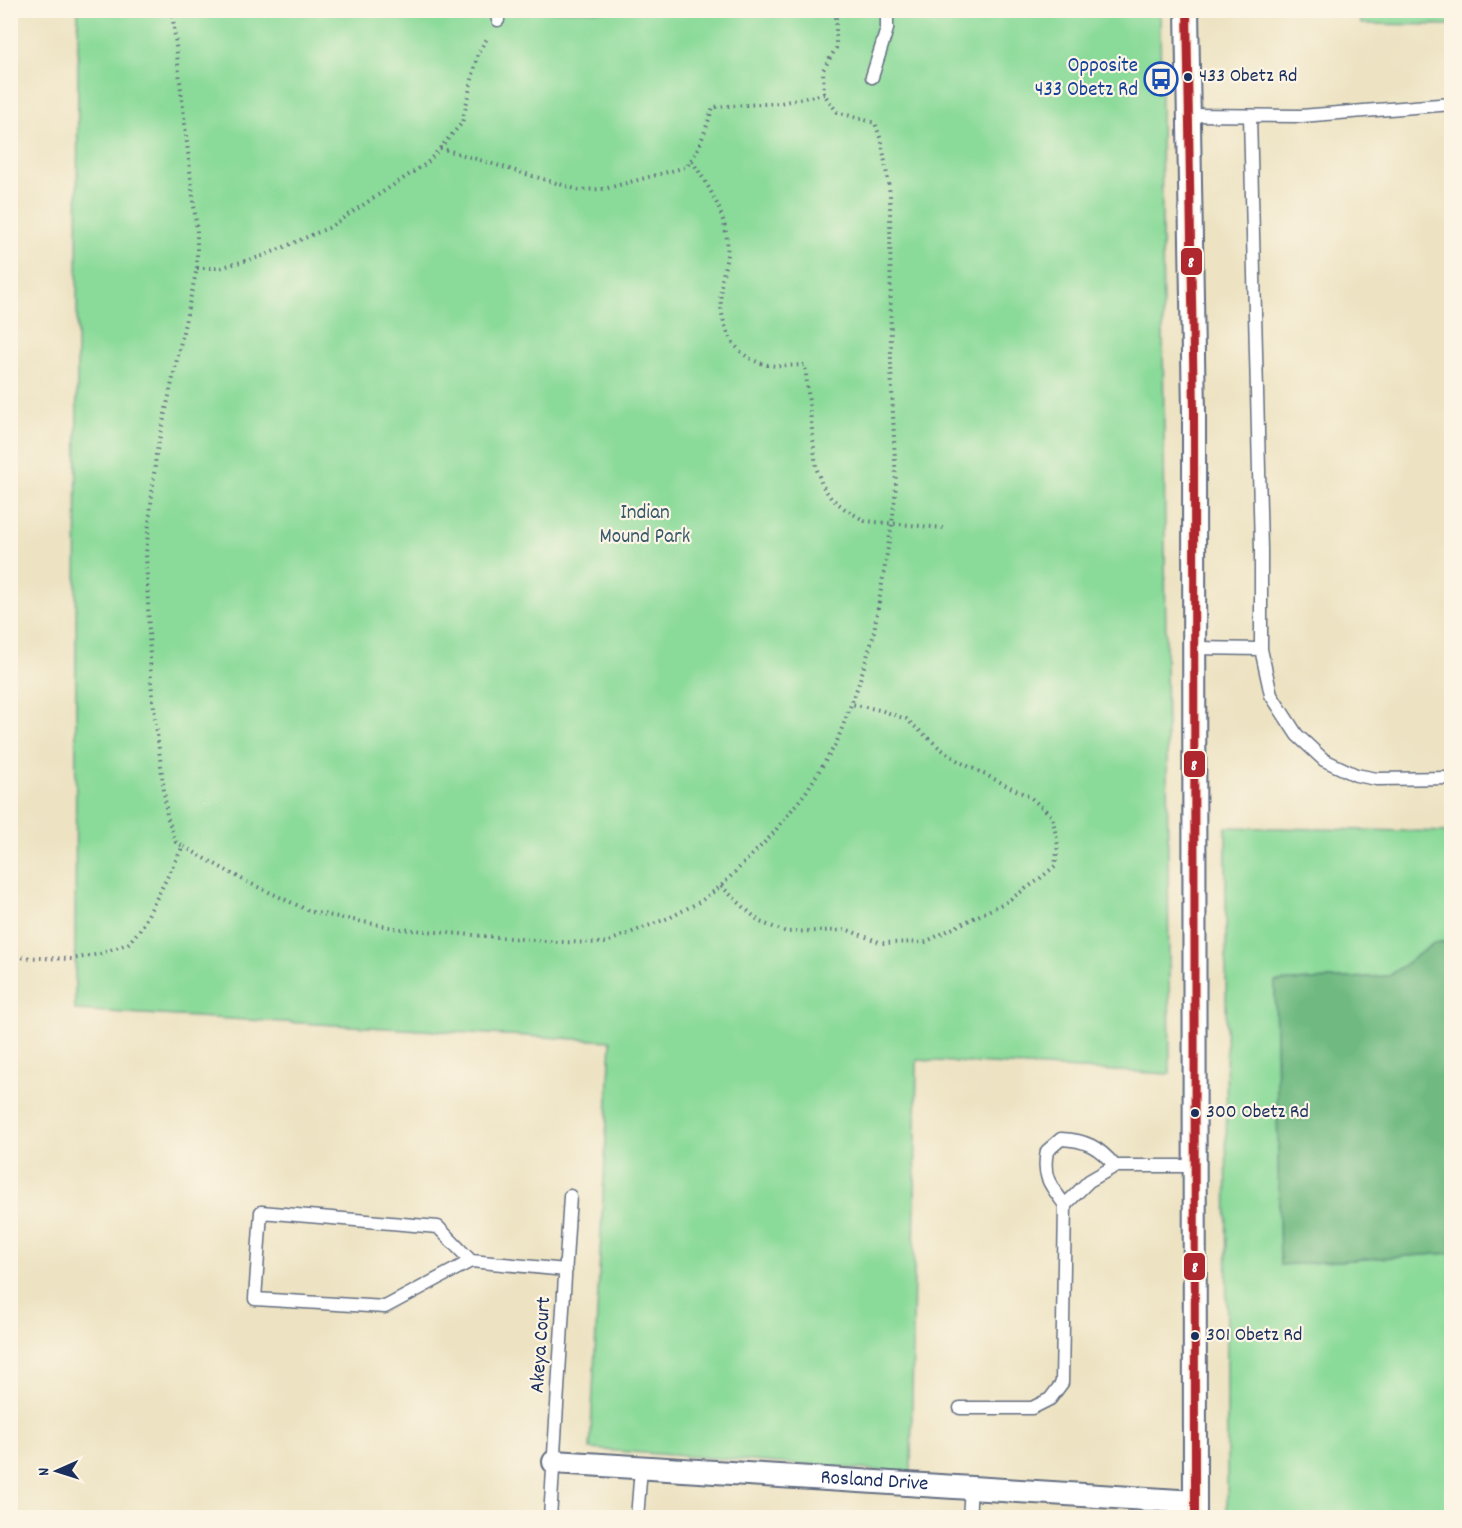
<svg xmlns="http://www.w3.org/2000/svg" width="1462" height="1528" font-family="Dekko,sans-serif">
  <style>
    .green { fill: #8ada99; stroke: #52847c; stroke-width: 1.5 }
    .forest { fill: #6fba81; stroke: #457470; stroke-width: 1.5 }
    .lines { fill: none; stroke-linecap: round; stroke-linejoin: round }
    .service-casing { stroke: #646e81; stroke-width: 15 }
    .minor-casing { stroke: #646e81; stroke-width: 26 }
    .path { stroke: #646e81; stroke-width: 4; stroke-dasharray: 1.5 4.5; stroke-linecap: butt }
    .service { stroke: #fff; stroke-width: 12 }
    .minor { stroke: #fff; stroke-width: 22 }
    .bus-1-casing { stroke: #fcf5e5; stroke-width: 12 }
    .bus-1 { stroke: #af272f; stroke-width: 8 }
    .bus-dot { fill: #1b2f5e; stroke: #fcf5e5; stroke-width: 2 }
    .labels { text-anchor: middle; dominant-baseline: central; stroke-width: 4.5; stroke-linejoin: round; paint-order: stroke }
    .bus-label { font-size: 20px; fill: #1b2f5e; stroke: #fcf5e5; text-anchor: start }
    .transit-label { font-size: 21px; fill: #164399; stroke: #fcf5e5; text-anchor: end }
    .park-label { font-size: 21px; fill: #375a6d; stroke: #fcf5e5 }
    .street-label { font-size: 21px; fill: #1b2f5e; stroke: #fcf5e5 }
    .line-badge { stroke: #fcf5e5; stroke-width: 2 }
    .badge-label { font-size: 16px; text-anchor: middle; font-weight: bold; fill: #fff }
  </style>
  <rect width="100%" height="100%" fill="#fcf5e5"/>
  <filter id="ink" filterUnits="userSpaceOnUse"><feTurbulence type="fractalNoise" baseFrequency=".0167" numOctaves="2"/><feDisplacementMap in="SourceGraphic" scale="12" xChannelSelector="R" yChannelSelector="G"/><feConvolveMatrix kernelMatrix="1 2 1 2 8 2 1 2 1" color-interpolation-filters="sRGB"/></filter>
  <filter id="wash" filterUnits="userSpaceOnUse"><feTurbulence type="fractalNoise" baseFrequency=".008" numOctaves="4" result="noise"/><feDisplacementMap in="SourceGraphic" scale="24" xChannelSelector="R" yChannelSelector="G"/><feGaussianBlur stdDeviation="1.35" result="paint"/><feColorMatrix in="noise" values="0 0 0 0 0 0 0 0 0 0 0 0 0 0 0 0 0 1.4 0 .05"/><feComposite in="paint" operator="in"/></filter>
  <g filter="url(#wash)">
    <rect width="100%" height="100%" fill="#ede3c3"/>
    <!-- green -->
    <path class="green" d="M78,11H1160L1170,1074L917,1060L911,1473L590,1449L611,1041L75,1010Z
      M1361,11H1451V25L1361,24Z
      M1226,827L1451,832V941L1434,943L1389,976L1275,982L1280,1265L1451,1253V1517H1227Z"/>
    <!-- forest -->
    <path class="forest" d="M1451,941V1253L1280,1265L1275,982L1389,976L1434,943Z"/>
  </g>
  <g filter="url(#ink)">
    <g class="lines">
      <!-- service casing -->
      <g class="service-casing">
        <path id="service" d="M496,10L498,20
          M872,77L887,29V10
          M1188,115L1301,116L1452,104
          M1250,116L1261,549V649L1271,695L1297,735L1324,760L1356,775L1377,779L1452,778
          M1194,648L1261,649
          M1065,1205L1089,1181L1115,1166H1195
          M261,1212L438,1227L471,1261L385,1307L255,1299Z
          M471,1261L566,1270
          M960,1408H1032L1050,1399L1062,1383L1065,1205C1050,1185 1042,1177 1047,1151L1061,1139C1086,1140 1099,1147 1115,1166
          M550,1518L570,1196
          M637,1518L641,1468
          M969,1518L971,1488"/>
      </g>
      <!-- minor casing -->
      <g class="minor-casing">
        <g id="minor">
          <path d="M1187,10L1194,412L1195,1518"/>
          <path id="s1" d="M554,1462L1195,1502"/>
        </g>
      </g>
      <!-- path -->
      <path class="path" d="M172,10L197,232V268L156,455L146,553L151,683L167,816L176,842L183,846
        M440,148L579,190L604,189L686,167C700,151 706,127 713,107L780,103L824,94
        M692,161C708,185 724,210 727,240C729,256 723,271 721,286C718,320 730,358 768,365C780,367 793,365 805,365L816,467L822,485L831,498L845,509L865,521L943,528
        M197,268H219L263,256L328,228L427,163L462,123L478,53L488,37
        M721,886L760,922L786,932L848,930L882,943L925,942L1006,902L1037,881L1055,866L1058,845L1052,816L1030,797L960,762L941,749L906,719L880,710L851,704
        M10,957L72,959L100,954L129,943L142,927L183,846L245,881L312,912L400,929L559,942L604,943L671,917L701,901L721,886L771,836L806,792L836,744L858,686L873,637L892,524L896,486L891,367L890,194L882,143L875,123L837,112L824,94L823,70L836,48V10"/>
      <!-- service -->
      <use href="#service" class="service"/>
      <!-- minor -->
      <use href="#minor" class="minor"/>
      <!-- bus-1 casing -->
      <g class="bus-1-casing">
        <path id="bus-1" d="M1187,10L1194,412L1195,1518"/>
      </g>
      <!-- bus-1 -->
      <use href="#bus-1" class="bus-1"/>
    </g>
  </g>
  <!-- icons -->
  <defs>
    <g id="bus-ring" transform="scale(1.725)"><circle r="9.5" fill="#fcf5e5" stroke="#1a4fb4" stroke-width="1.5"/><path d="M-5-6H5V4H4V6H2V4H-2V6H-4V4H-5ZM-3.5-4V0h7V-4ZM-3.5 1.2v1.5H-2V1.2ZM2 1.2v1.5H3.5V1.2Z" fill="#1a4fb4"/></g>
  </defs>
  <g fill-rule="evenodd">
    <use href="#bus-ring" x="1161" y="79"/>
  </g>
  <!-- markers -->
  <g class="bus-dot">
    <circle cx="1188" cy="77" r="5"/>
    <circle cx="1195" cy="1113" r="5"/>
    <circle cx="1195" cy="1336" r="5"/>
  </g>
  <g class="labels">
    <!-- bus labels -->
    <g class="bus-label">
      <text x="1199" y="77">433 Obetz Rd</text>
      <text x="1206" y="1113">300 Obetz Rd</text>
      <text x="1206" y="1336">301 Obetz Rd</text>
    </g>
    <!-- transit labels -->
    <g class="transit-label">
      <text x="1138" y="67">Opposite<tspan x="1138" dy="24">433 Obetz Rd</tspan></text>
    </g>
    <!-- park labels -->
    <g class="park-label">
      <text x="645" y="514">Indian<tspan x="645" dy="24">Mound Park</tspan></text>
    </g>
    <!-- street labels -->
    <g class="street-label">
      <text transform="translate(542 1345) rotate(-86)">Akeya Court</text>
      <text stroke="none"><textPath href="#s1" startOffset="321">Rosland Drive</textPath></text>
    </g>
  </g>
  <g class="line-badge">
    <rect x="1180" y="247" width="23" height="29" rx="6" fill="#af272f"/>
    <rect x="1183" y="750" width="23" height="28" rx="6" fill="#af272f"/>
    <rect x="1183" y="1252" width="23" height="29" rx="6" fill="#af272f"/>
  </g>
  <g class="badge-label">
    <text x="1191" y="267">8</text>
    <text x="1194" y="770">8</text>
    <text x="1195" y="1272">8</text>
  </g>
  <!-- margin -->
  <rect width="1462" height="1528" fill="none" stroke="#fcf5e5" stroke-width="36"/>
  <!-- north arrow -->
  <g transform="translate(57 1471) rotate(267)" stroke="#fcf5e5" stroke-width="4.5" paint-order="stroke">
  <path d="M0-4.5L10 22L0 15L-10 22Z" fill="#1b2f5e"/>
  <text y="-9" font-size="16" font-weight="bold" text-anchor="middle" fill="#1b2f5e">N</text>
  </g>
</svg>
